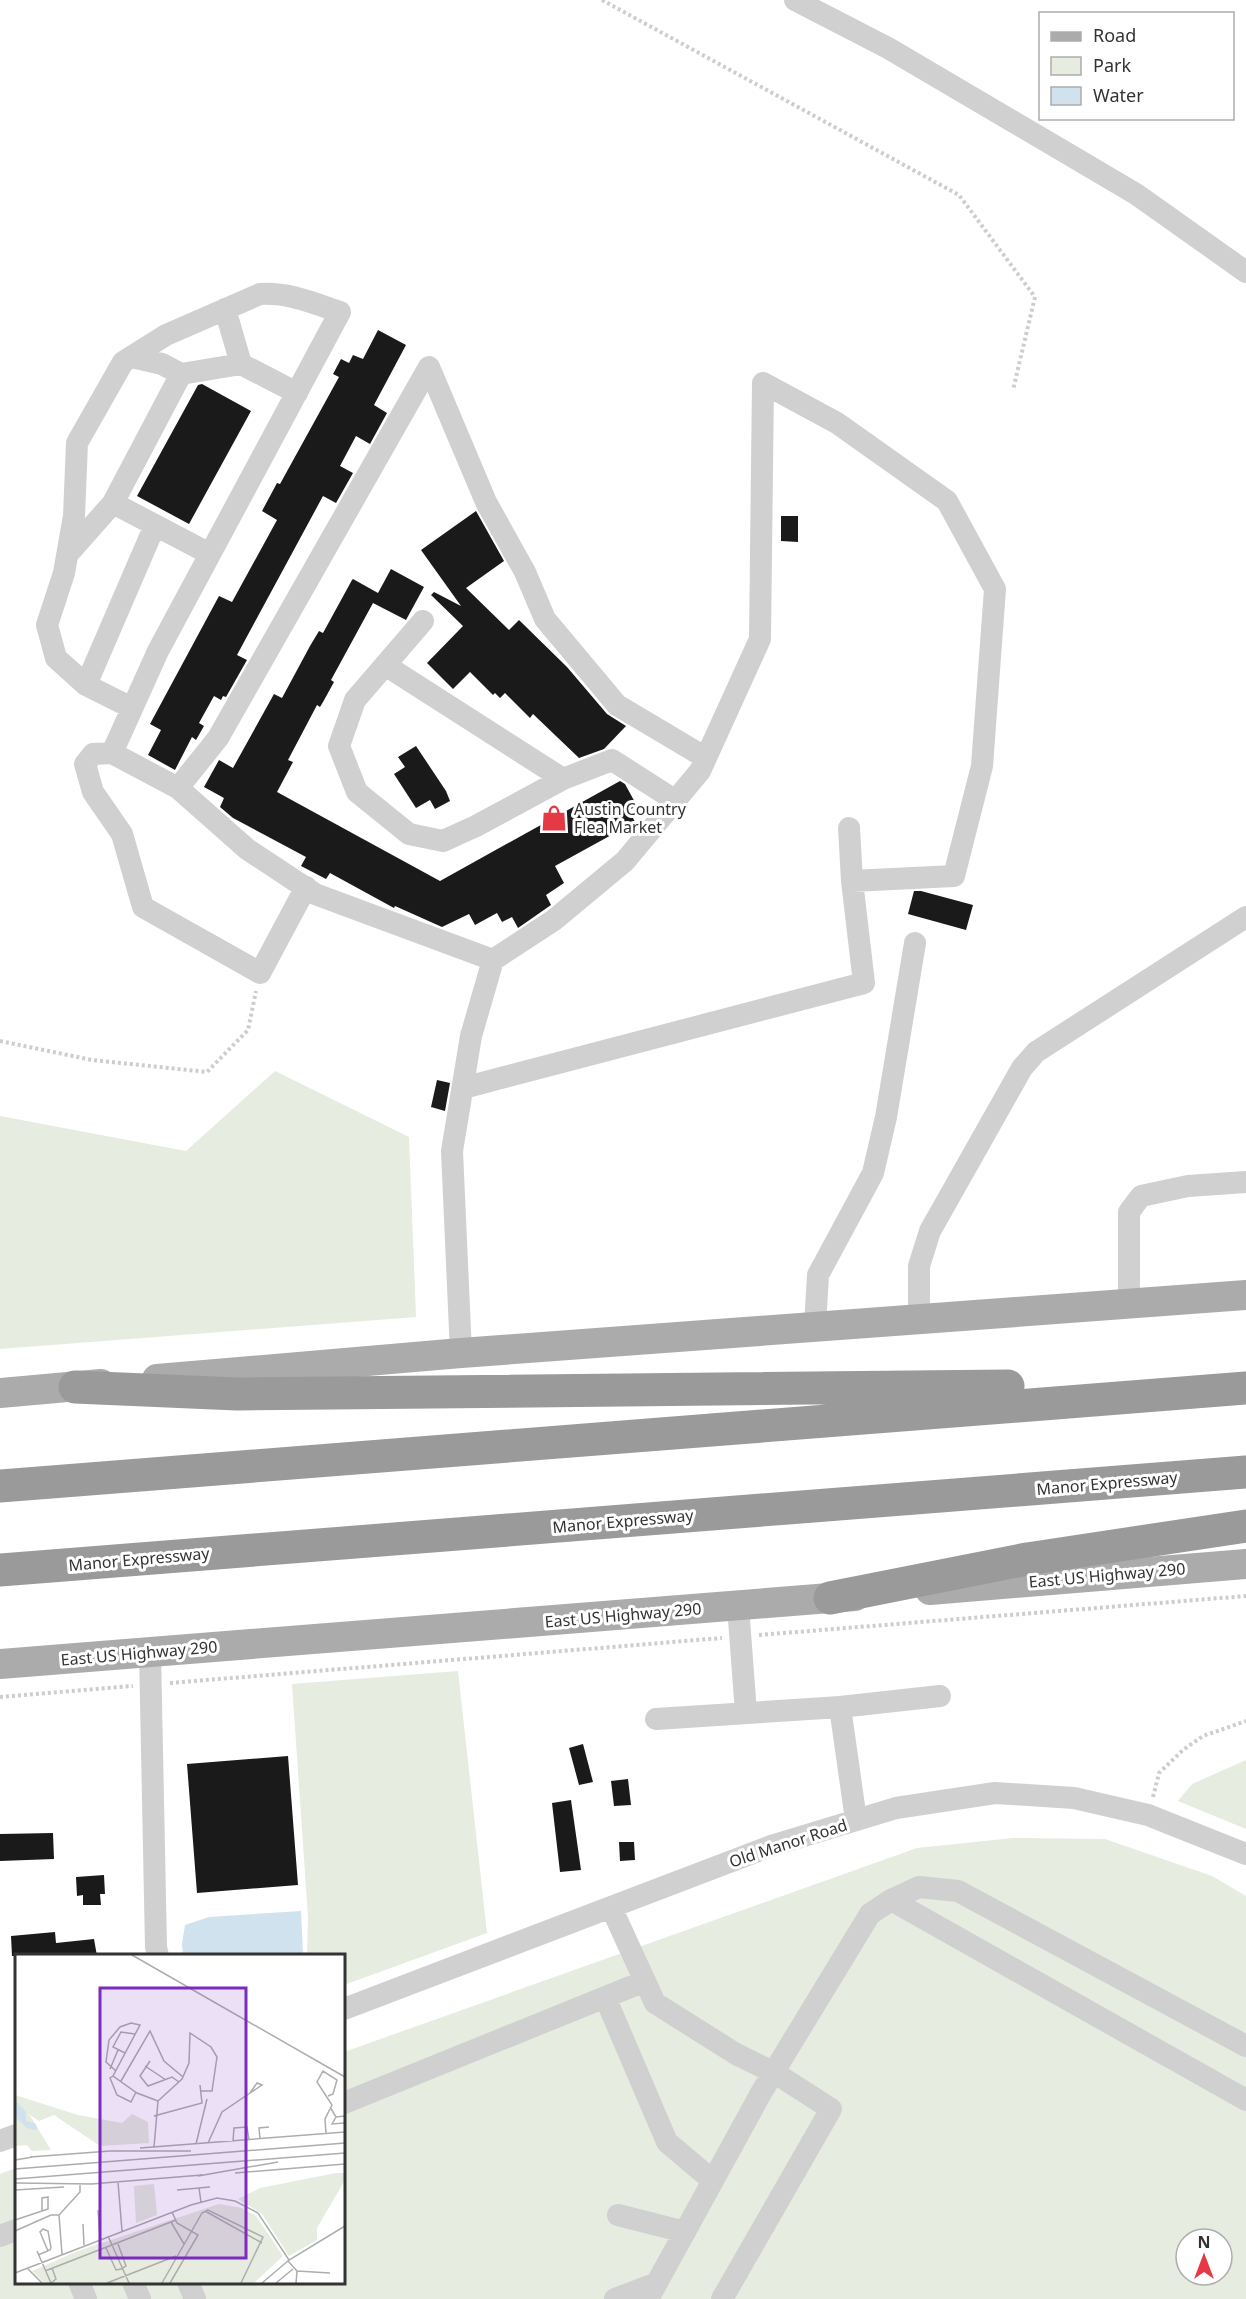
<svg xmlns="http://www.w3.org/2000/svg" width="1246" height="2299" font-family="'Noto Sans',sans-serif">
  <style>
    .green { fill: #e6ecdf; fill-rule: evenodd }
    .water { fill: #cfe2ee }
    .building { fill: #1a1a1a }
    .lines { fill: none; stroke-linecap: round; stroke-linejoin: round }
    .path { stroke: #cdcdcd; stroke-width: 4; stroke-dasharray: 3 3; stroke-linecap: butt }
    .minor { stroke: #d0d0d0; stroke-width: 22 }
    .major { stroke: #ababab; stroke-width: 30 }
    .highway { stroke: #9a9a9a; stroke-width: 33 }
    .labels { text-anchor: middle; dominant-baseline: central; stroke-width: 6; stroke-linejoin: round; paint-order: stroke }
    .poi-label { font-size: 16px; fill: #333; stroke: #fff; text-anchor: start }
    .street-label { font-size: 16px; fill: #333; stroke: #fff }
    .inset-road { fill: none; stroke: #adadad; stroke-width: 1.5 }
    .view { fill: #7b2cbf; fill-opacity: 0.15; stroke: #7b2cbf; stroke-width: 3 }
    .inset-edge { fill: none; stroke: #333; stroke-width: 3 }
  </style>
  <rect width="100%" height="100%" fill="#fff"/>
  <!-- green -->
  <path class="green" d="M275,1071L409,1137L416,1317L0,1349V1116L186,1151Z
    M458,1671L487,1933L344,1985V1956L307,1955L308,1917L292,1684Z
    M1246,1760V1829L1178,1801L1192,1784Z
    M1013,1838L1105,1839L1212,1876L1246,1896V2299H0V2174L16,2168V2282H344V2052L917,1848ZM1186,2239H1222V2275H1186Z"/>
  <!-- water -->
  <path class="water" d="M301,1911L303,1955H183L182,1944L185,1925L209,1917Z"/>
  <!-- building -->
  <path class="building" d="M378,330L406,345L374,405L387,413L370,444L356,436L340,466L353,473L336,503L323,496L237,655L247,660L226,697L223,696L221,700L214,696L199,723L204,726L196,740L192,737L175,770L148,755L161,730L150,724L219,596L232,602L277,520L262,511L277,483L280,484L339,377L333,374L341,359L349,363L353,355L363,359Z
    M202,384L251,411L189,524L137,496L198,385Z
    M476,511L504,561L466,588L509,630L519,620L567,667L607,714L626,726L604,749L579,758L533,714L530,718L505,693L500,698L495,693L493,695L470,672L453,689L427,663L463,626L431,595L434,592L461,606L421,550Z
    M781,516H798V542L781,541Z
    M391,569L424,587L406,620L373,603L331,680L334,682L323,702L320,707L317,705L288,760L293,762L277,792L440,881L620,781L625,784L637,806L629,810L635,822L555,866L564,883L546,895L551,905L518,928L512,917L502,922L497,913L475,925L469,914L442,927L395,906L394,908L330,873L326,879L301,866L306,857L233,818L220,807L224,798L204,787L219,760L233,768L274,694L282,698L310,646L319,631L323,633L352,580L353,579L378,593Z
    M416,746L446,791L450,801L435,809L430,800L416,808L394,774L405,767L398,757Z
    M914,891H921L973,905L966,930L908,914Z
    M437,1080L450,1083L445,1111L431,1107Z
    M583,1744L593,1782L579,1785L569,1748Z
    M288,1756L298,1885L197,1893L187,1764Z
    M628,1779L631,1805L614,1806L611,1781Z
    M571,1800L581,1870L560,1872L552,1803Z
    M53,1833L54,1859L0,1861V1834Z
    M619,1842H634L635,1860L620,1861Z
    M104,1875L105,1894H100L101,1905H83V1895L77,1896L76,1877Z
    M55,1932L56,1943L94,1939L97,1956H12L11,1936Z"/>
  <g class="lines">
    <!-- path -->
    <path class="path" d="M602,0L959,195L1035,297L1013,390
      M0,1041L92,1060L207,1072L248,1030L256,991
      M759,1635L1246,1596
      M170,1683L722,1638
      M0,1697L133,1686
      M1153,1797L1159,1773L1183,1750L1203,1736L1246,1721"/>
    <!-- minor -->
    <path class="minor" d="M795,0L888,48L1136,194L1246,272
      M225,309L241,364
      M132,357L162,364L181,374
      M210,554L113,503L181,374L241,364L297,393
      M67,555L113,503
      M423,621L355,700L339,746L357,792L409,834L443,841L476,826L563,779L612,760L676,801
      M385,665L563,779
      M86,685L155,525
      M132,708L86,685L56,658L47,625L64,573L74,516L77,443L123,362L166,335L260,294C288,292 313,303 340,312L158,651L112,753L178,788L247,849L315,894L493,960
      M112,753L93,754L85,764L93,792L122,834L143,907L260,973L306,887
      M178,788L218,738L429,367L486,502L525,572L545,619L617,705L706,758
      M463,1088L864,983L852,881L849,828
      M1129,1303V1212L1141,1196L1188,1186L1246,1182
      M919,1319V1266L930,1231L1022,1068L1036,1052L1246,917
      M815,1326L818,1275L873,1173L886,1117L915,943
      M461,1353L452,1151L471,1036L493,960L554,920L625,861L700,771L760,639L763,383L837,423L947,501L995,589L982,766L954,876L852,881
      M738,1606L746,1713
      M150,1652L156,1947L158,1956
      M656,1719L840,1707
      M856,1820L840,1707L940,1696
      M891,1900L1246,2100
      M611,1907L655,2003L736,2054L775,2073L831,2109L722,2299
      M605,1997L667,2142L713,2181
      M344,2009L771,1846L896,1808L995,1793L1074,1798L1148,1815L1246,1854
      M344,2103L645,1981
      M0,2141L16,2135
      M618,2215L685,2232
      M0,2236L16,2230
      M79,2282L86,2299
      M133,2282L140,2299
      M188,2282L195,2299
      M615,2299L657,2283
      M648,2299L761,2093L870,1914L891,1900L919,1887L958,1891L1246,2046"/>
    <!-- major -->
    <path class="major" d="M157,1379L461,1353L1246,1295
      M0,1393L101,1384
      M930,1590L1246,1564
      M0,1664L855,1596"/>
    <!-- highway -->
    <path class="highway" d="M75,1387L237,1394L1008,1386
      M0,1486L1246,1388
      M0,1570L1246,1472
      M830,1598L1027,1559L1246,1526"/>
  </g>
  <!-- icons -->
  <defs>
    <g id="shop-bare" transform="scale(2.07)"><path d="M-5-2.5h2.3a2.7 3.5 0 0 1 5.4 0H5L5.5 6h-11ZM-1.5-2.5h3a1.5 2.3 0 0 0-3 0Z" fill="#e63946" stroke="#fff" stroke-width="2.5" paint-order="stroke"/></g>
  </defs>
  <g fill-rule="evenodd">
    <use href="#shop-bare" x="554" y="818"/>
  </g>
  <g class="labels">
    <!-- poi labels -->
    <g class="poi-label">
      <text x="574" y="809">Austin Country<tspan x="574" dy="18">Flea Market</tspan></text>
    </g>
    <!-- street labels -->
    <g class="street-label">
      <text transform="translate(1107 1483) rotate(-5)">Manor Expressway</text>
      <text transform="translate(623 1521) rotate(-5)">Manor Expressway</text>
      <text transform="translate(139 1559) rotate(-5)">Manor Expressway</text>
      <text transform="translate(1107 1575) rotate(-5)">East US Highway 290</text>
      <text transform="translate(623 1615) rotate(-5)">East US Highway 290</text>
      <text transform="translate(139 1653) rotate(-5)">East US Highway 290</text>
      <text transform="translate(788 1843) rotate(-18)">Old Manor Road</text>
    </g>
  </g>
  <!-- overview -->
  <g transform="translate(15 1954)">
    <rect width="330" height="330" fill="#fff"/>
    <path d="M0,141L63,161L107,169L117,160L133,168L134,189L85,192L39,161L24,167L14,160L36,196L17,197L12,191L0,192ZM321,219H330V226L302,274V286L274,302L247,260L223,245L245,234ZM139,230L142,261L121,269L119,232ZM204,250L227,254L241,262L268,302L239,329H29L17,317L63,297Z" fill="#e6ecdf"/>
    <path d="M0,146L11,158V167L21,170L22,176L12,174L0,163Z" fill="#cfe2ee"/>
    <path class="inset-road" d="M117,1L330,123M110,99L98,93L106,78L120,80M135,107L125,122L133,132L157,123L164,128M130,112L151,126M95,115L103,96M101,117L91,108L94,86L105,73L116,69L125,71L98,122L122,139L143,147M98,122L95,124L102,141L116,148L121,138M106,127L135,77L149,107L168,123M315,153L321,163L330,162M139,162L187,149L185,131M321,163L317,170L330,169M311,180L310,165L317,151L302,128L308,117L322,126L318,140L313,142M245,185L244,174L254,173M218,187L219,174L232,173L234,186M193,189L207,158L235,139L242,129L247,131L235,139M181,190L192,145M139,193L143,147L167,125L174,109L175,79L196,93L202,103L197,137H185M125,194L330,178M94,197H176M15,203L95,197M0,206L18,203M0,215L330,189M220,219L330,210M183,222L263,208M0,225L330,199M103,228L107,277M0,229L78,230M76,230L187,221M0,236L49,233M162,236L184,234M186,248L184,234L195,233M83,256L85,285M190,257L247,289M0,266L33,255V243L27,244V257M156,268L169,290M68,270L69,291M0,277L36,261H44M93,282L114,329M91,294L101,316L106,315L111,312L103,290M22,297L36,329M47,300L44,261L65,238V231M23,301L35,296L36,294L33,277L28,275L25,278L33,297M273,307L282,317L281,329M12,314L27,329M30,317L161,266M282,317L315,319M0,319L176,251L202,244L220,247L243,259L274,306M36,329L41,325L37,314M92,329L161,302M147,329L187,259L193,256L248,283L226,329M155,329L183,281L162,269L157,258M247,329L274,306L330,272M261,329L278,315"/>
    <path class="view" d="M85,34H231V304H85Z"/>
    <rect width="330" height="330" class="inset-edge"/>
  </g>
  <!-- legend -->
  <rect x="1039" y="12" width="195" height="108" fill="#ffffff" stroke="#adadad" stroke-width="1.5"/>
  <rect x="1051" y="32" width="30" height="9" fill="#ababab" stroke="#adadad" stroke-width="1.5"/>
  <text x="1093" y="42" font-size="18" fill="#333333">Road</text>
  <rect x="1051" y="57" width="30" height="18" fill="#e6ecdf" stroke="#adadad" stroke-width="1.5"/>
  <text x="1093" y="72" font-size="18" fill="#333333">Park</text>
  <rect x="1051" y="87" width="30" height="18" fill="#cfe2ee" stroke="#adadad" stroke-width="1.5"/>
  <text x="1093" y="102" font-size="18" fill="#333333">Water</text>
  <!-- north arrow -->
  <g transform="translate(1204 2257)"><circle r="28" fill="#ffffff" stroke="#adadad" stroke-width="1.5"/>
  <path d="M0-4.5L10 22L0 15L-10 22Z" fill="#e63946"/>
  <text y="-9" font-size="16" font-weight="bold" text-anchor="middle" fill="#333333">N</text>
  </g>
</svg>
